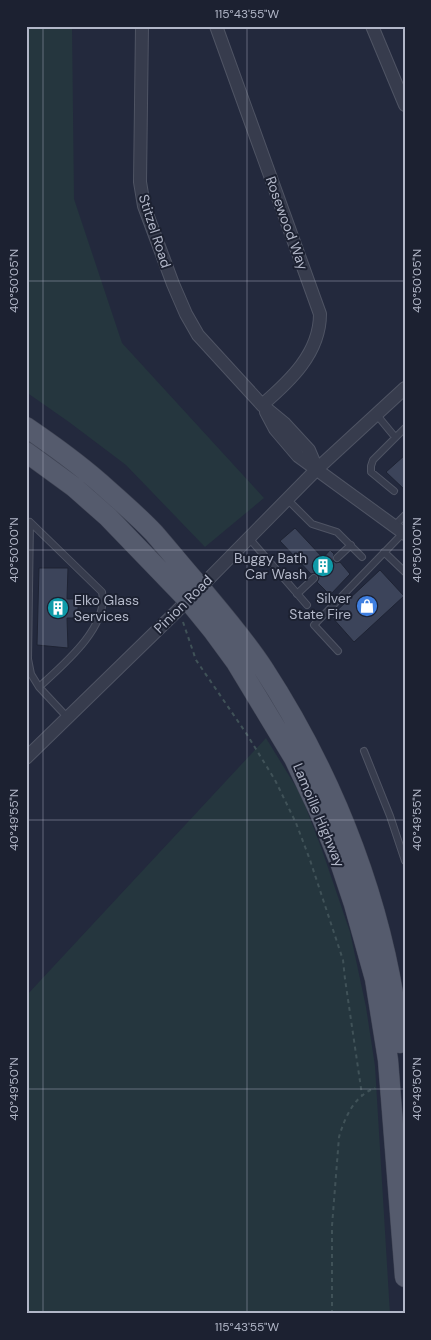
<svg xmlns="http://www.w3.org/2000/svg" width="431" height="1340" font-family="'DM Sans',sans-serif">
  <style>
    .green { fill: #25363e }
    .building { fill: #3c445a; stroke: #1e2333 }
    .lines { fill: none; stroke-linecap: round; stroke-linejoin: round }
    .service-casing { stroke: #4f5464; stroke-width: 8 }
    .minor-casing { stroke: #4f5464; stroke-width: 14 }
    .primary-casing { stroke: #404555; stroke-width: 21 }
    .path { stroke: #405258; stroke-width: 2; stroke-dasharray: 4 4; stroke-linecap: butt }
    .service { stroke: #373c4d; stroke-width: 6 }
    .minor { stroke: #373c4d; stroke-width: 12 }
    .primary { stroke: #555b6d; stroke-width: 20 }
    .ticks { fill: none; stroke: #b2b7c8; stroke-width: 1; stroke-opacity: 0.45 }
    .labels { text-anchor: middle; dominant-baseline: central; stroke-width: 4; stroke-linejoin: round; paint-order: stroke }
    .street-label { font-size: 14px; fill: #b2b7c8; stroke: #1c2131 }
    .poi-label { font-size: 14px; fill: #b2b7c8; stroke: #1c2131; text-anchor: end }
    .neatline { fill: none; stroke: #b2b7c8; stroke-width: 2 }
    .ticks-label { font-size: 12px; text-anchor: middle; fill: #b2b7c8 }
  </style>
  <rect width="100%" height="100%" fill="#23293d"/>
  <!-- green -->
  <path class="green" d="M26,26H72L74,199L122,343L264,498L205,547L126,465L69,422L26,392Z
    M266,738L301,795L321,847L350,932L366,1007L375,1066L390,1314H26V996Z"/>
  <!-- building -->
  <path class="building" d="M405,455V490L386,472Z
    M295,528L323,558L330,550L334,554L333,561L336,563L340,562L350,574L330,595L317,582L319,579L318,575L315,573L311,574L280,541Z
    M39,568H68L67,599H78V618H67L68,648L37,645Z
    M380,570L404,596L354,642L331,616Z"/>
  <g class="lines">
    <!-- service casing -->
    <g class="service-casing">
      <path id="service" d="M376,414L395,437
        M394,491L371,472V466L373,460L405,428
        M287,499L312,524L337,532L362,557
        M394,526L405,515
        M249,538L307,605
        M384,552L405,572
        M337,558L351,545
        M297,594L314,578
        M338,651L314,625L403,533
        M39,687C63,665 109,627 102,592L30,522L28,659L31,674L39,687L67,717
        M364,751L390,816L405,861"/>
    </g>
    <!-- minor casing -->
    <g class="minor-casing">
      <path id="minor" d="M142,26L140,182L144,206L173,284L186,314L198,335L262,405L285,424L309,450L317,469
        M216,26L320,314C320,353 290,381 262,405
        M372,26L405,105
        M266,412L275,429L298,456L405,534
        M26,758L176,612L317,469L405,388"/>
    </g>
    <!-- primary casing -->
    <g class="primary-casing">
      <path id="primary" d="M26,427C51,444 76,462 99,482C117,498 137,515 154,533C167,548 180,564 193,579C217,608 242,636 263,668C336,780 386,910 400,1043
        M26,452L74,487L108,517L188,600L214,632L236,662L294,758L320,813L341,865L354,904L375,979L388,1060L405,1277"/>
    </g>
    <!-- path -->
    <path class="path" d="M183,622L196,660L246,733L275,780L296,823L310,860L343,960L345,979L362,1095
      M332,1314V1226L339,1137C345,1117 354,1096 375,1088"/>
    <!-- service -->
    <use href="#service" class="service"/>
    <!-- minor -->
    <use href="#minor" class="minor"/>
    <!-- primary -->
    <use href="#primary" class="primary"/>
  </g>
  <!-- ticks -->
  <path class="ticks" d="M43,26V1314M247,26V1314M26,281H405M26,550H405M26,820H405M26,1089H405"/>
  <!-- icons -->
  <defs>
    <g id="building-disc" transform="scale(1.125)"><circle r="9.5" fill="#0f9aa8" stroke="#1c2131"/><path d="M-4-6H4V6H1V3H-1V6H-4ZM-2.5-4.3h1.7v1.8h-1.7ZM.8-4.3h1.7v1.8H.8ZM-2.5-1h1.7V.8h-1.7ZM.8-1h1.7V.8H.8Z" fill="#fff"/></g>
    <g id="shop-disc" transform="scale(1.125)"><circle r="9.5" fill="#3f7fe0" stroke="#1c2131"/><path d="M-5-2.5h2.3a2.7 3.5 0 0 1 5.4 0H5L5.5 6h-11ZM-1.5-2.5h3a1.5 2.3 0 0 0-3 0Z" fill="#fff"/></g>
  </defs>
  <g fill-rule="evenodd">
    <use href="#building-disc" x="323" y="566"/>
    <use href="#shop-disc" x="367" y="606"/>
    <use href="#building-disc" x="58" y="608"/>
  </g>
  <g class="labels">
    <!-- street labels -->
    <g class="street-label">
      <text transform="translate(287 223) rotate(70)">Rosewood Way</text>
      <text transform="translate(155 231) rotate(72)">Stitzel Road</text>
      <text transform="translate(183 604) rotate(-45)">Pinion Road</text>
      <text transform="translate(319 815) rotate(67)">Lamoille Highway</text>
    </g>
    <!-- poi labels -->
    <g class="poi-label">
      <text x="307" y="558">Buggy Bath<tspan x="307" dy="16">Car Wash</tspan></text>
      <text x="351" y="598">Silver<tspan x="351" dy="16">State Fire</tspan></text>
      <text x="74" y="600" text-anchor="start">Elko Glass<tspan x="74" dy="16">Services</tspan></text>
    </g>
  </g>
  <!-- border -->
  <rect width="431" height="1340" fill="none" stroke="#1c2131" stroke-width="55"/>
  <rect x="28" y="28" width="376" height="1284" class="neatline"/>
  <g class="ticks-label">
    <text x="247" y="18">115°43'55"W</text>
    <text transform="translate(14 281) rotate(-90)" y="4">40°50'05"N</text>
    <text transform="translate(417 281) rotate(-90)" y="4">40°50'05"N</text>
    <text transform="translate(14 550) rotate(-90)" y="4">40°50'00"N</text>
    <text transform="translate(417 550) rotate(-90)" y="4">40°50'00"N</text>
    <text transform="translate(14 820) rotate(-90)" y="4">40°49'55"N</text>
    <text transform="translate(417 820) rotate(-90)" y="4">40°49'55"N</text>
    <text transform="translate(14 1089) rotate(-90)" y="4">40°49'50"N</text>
    <text transform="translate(417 1089) rotate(-90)" y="4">40°49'50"N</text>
    <text x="247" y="1331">115°43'55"W</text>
  </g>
</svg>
